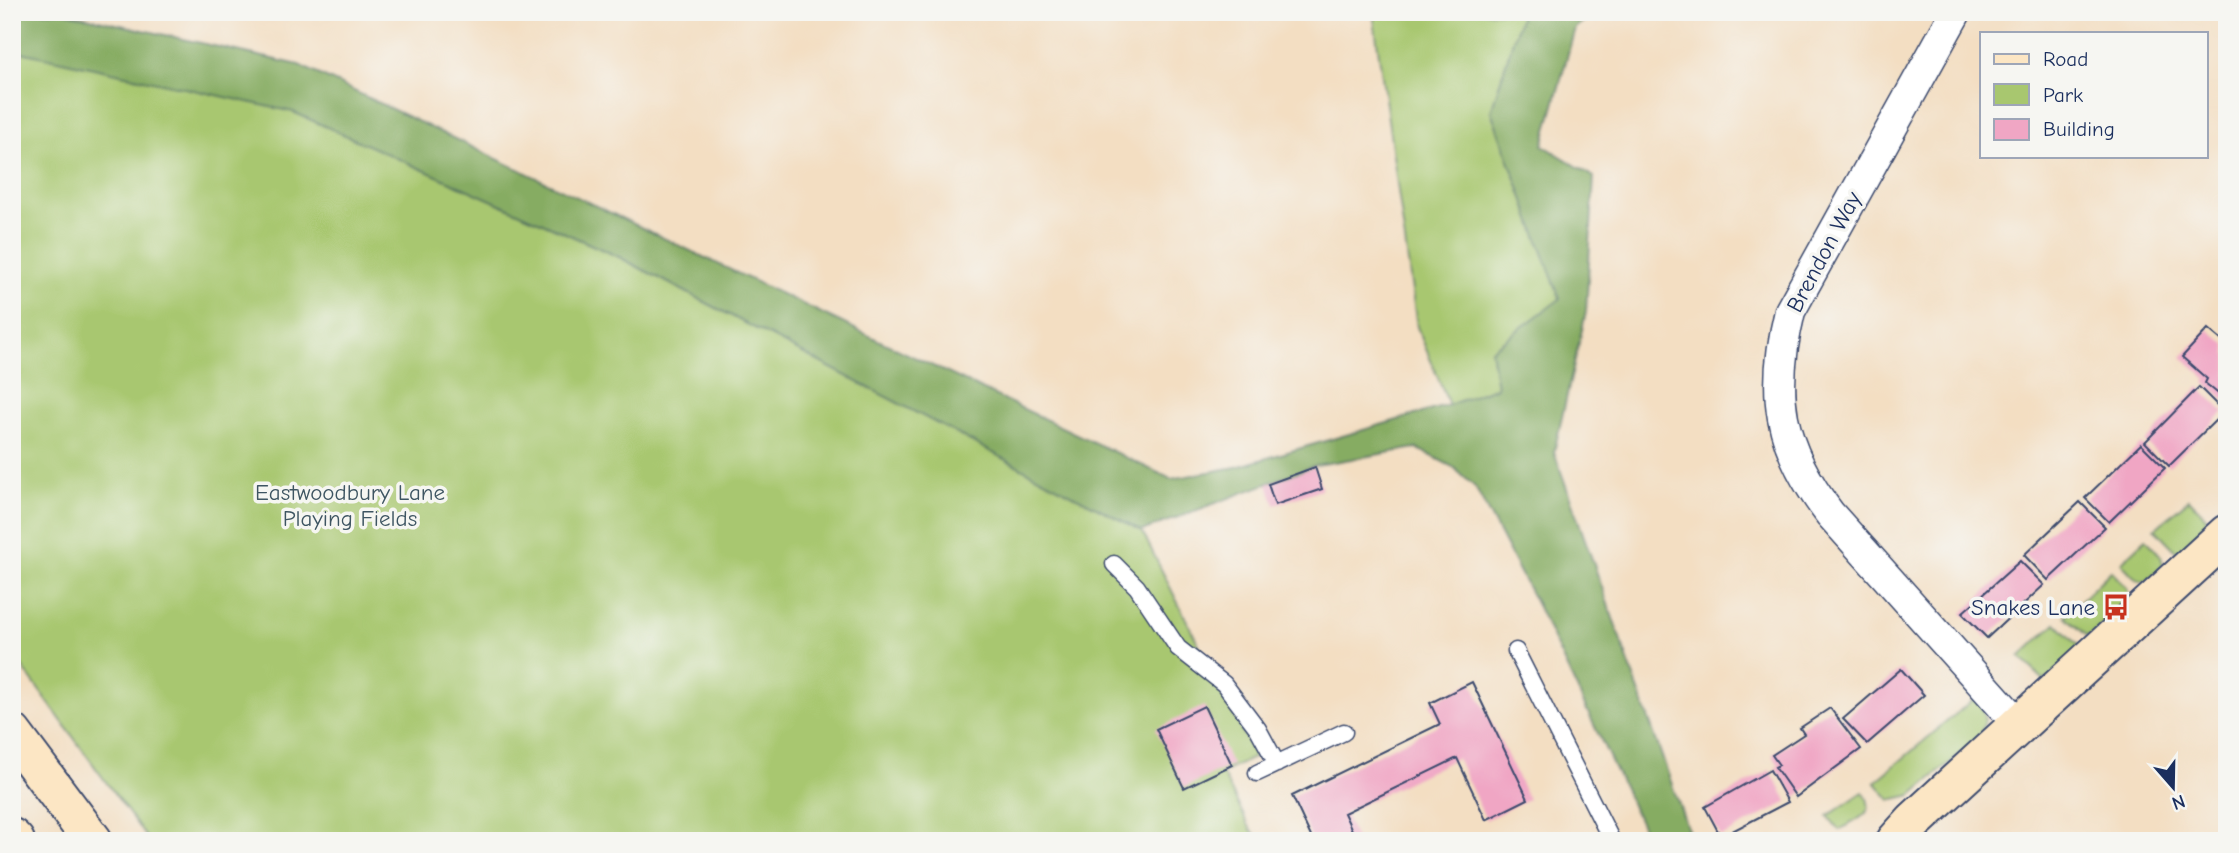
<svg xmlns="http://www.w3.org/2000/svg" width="2239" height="853" font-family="'Comic Neue',sans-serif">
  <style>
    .green { fill: #a8c76f; stroke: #627b66; stroke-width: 2 }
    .forest { fill: #86ac62; stroke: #506e60; stroke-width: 2 }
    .building { fill: #f0a6c4 }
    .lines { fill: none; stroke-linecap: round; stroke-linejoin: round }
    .lane-casing { stroke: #3b496d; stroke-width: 19 }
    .street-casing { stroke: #3b496d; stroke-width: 33 }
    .secondary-casing { stroke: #3b496d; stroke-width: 42 }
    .lane { stroke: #fff; stroke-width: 16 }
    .street { stroke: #fff; stroke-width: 30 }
    .secondary { stroke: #fce6c4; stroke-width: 38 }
    .labels { text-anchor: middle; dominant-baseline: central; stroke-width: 7; stroke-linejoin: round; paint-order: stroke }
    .street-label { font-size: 23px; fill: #1b2f5e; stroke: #f6f6f2 }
    .park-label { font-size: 23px; fill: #3e5562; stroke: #f6f6f2 }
    .poi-label { font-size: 23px; fill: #1b2f5e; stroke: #f6f6f2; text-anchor: end }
  </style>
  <rect width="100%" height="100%" fill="#f6f6f2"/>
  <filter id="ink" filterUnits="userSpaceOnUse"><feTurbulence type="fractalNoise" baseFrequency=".0143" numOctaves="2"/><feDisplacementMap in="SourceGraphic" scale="14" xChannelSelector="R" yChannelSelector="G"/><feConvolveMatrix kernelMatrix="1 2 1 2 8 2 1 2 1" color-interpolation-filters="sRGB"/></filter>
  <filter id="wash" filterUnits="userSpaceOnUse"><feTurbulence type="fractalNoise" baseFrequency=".00686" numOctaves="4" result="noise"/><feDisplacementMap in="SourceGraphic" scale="28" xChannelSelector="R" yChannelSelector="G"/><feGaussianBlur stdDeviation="1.57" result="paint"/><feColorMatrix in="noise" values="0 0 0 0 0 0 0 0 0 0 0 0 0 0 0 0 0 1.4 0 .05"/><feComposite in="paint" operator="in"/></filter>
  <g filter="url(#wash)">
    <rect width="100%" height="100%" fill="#f3dec2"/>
    <!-- green -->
    <path class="green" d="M1373,12H1522L1491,111L1561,299L1491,350L1497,387L1449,405L1417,327Z
      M12,50L293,111L619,257L1142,531L1255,757L1222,773L1251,830L1260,841H149L12,653Z
      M2189,499L2206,517L2207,523L2181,551L2177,552L2155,529Z
      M2146,539L2161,556L2163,565L2147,581L2142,582L2137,580L2121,563Z
      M2111,571L2127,588L2129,597L2092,635L2087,636L2065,616Z
      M2056,623L2078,645V650L2045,681L2020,657Z
      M1976,697L1981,702L1985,720L1980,737L1912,795L1890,800L1875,782Z
      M1863,792C1879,814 1857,819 1839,830L1828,816Z"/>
    <!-- forest -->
    <path class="forest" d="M12,12H63L299,65L1171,479L1236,467L1449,405L1497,387L1491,350L1560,299L1491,111L1522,12H1595L1575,28L1543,145L1594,177L1586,312L1554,452L1692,841H1649L1538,607L1475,487L1453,467L1416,448L1316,465L1142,531L619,257L293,112L12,50Z"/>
    <g id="blocks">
      <!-- building -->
      <path class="building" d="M2208,329L2227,345V401L2205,383L2207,379L2182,357Z
        M2199,387L2224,412L2169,466L2145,442Z
        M2141,444L2165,468L2109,522L2085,498Z
        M1315,467L1322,489L1275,505L1268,484Z
        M2080,502L2105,527L2048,580L2024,555Z
        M2020,561L2044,585L1987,638L1962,613Z
        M1901,669L1924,695L1867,744L1843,719Z
        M1472,682L1528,799L1486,820L1457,758L1344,813L1357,841H1313L1292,796L1440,724L1430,703Z
        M1204,706L1232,765L1184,788L1156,729Z
        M1830,708L1861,749L1796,797L1775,767L1779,765L1772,755L1804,734L1800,728Z
        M1770,770L1788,802L1721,837L1705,807Z"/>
    </g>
  </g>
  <g filter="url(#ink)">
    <use href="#blocks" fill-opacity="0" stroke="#3b496d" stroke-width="2"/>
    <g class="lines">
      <!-- lane casing -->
      <g class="lane-casing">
        <path id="lane" d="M1114,564L1137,587L1178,648L1224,684L1258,729L1277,764
          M1516,651L1612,841
          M1257,773L1344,732"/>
      </g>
      <!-- street casing -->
      <g class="street-casing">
        <path id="street" d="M1956,12L1790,311C1770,393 1778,446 1830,514L2019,725"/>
      </g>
      <!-- secondary casing -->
      <g class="secondary-casing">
        <path id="secondary" d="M12,733L93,841
          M12,838L15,841
          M1896,841L1914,821L2227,534"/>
      </g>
      <!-- lane -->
      <use href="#lane" class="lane"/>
      <!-- street -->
      <use href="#street" class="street"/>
      <!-- secondary -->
      <use href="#secondary" class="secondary"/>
    </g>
  </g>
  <!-- icons -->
  <defs>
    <g id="bus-bare" transform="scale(2.1)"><path d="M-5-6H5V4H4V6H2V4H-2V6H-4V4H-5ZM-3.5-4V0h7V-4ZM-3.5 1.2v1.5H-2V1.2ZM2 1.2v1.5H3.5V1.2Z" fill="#c8321e" stroke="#f6f6f2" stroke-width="2.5" paint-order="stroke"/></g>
  </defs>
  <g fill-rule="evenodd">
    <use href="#bus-bare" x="2116" y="607"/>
  </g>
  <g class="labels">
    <!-- street labels -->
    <g class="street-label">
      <text transform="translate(1824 252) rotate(-62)">Brendon Way</text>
    </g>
    <!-- park labels -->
    <g class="park-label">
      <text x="350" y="492">Eastwoodbury Lane<tspan x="350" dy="26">Playing Fields</tspan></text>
    </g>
    <!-- poi labels -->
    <g class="poi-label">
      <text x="2095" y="607">Snakes Lane</text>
    </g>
  </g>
  <!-- margin -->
  <rect width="2239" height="853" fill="none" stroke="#f6f6f2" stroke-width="42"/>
  <!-- legend -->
  <rect x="1980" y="32" width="228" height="126" fill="#f6f6f2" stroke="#9ea6b7" stroke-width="2"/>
  <rect x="1994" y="54" width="35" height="10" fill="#fce6c4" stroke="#9ea6b7" stroke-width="2"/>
  <text x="2043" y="66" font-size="21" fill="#1b2f5e">Road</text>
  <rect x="1994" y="84" width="35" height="21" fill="#a8c76f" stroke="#9ea6b7" stroke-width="2"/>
  <text x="2043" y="102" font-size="21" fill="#1b2f5e">Park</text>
  <rect x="1994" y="119" width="35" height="21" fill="#f0a6c4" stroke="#9ea6b7" stroke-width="2"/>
  <text x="2043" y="136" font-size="21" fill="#1b2f5e">Building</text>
  <!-- north arrow -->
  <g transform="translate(2173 787) rotate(160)" stroke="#f6f6f2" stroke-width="5" paint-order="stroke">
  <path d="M0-5L12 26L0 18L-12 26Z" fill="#1b2f5e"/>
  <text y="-10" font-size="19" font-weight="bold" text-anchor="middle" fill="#1b2f5e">N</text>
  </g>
</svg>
